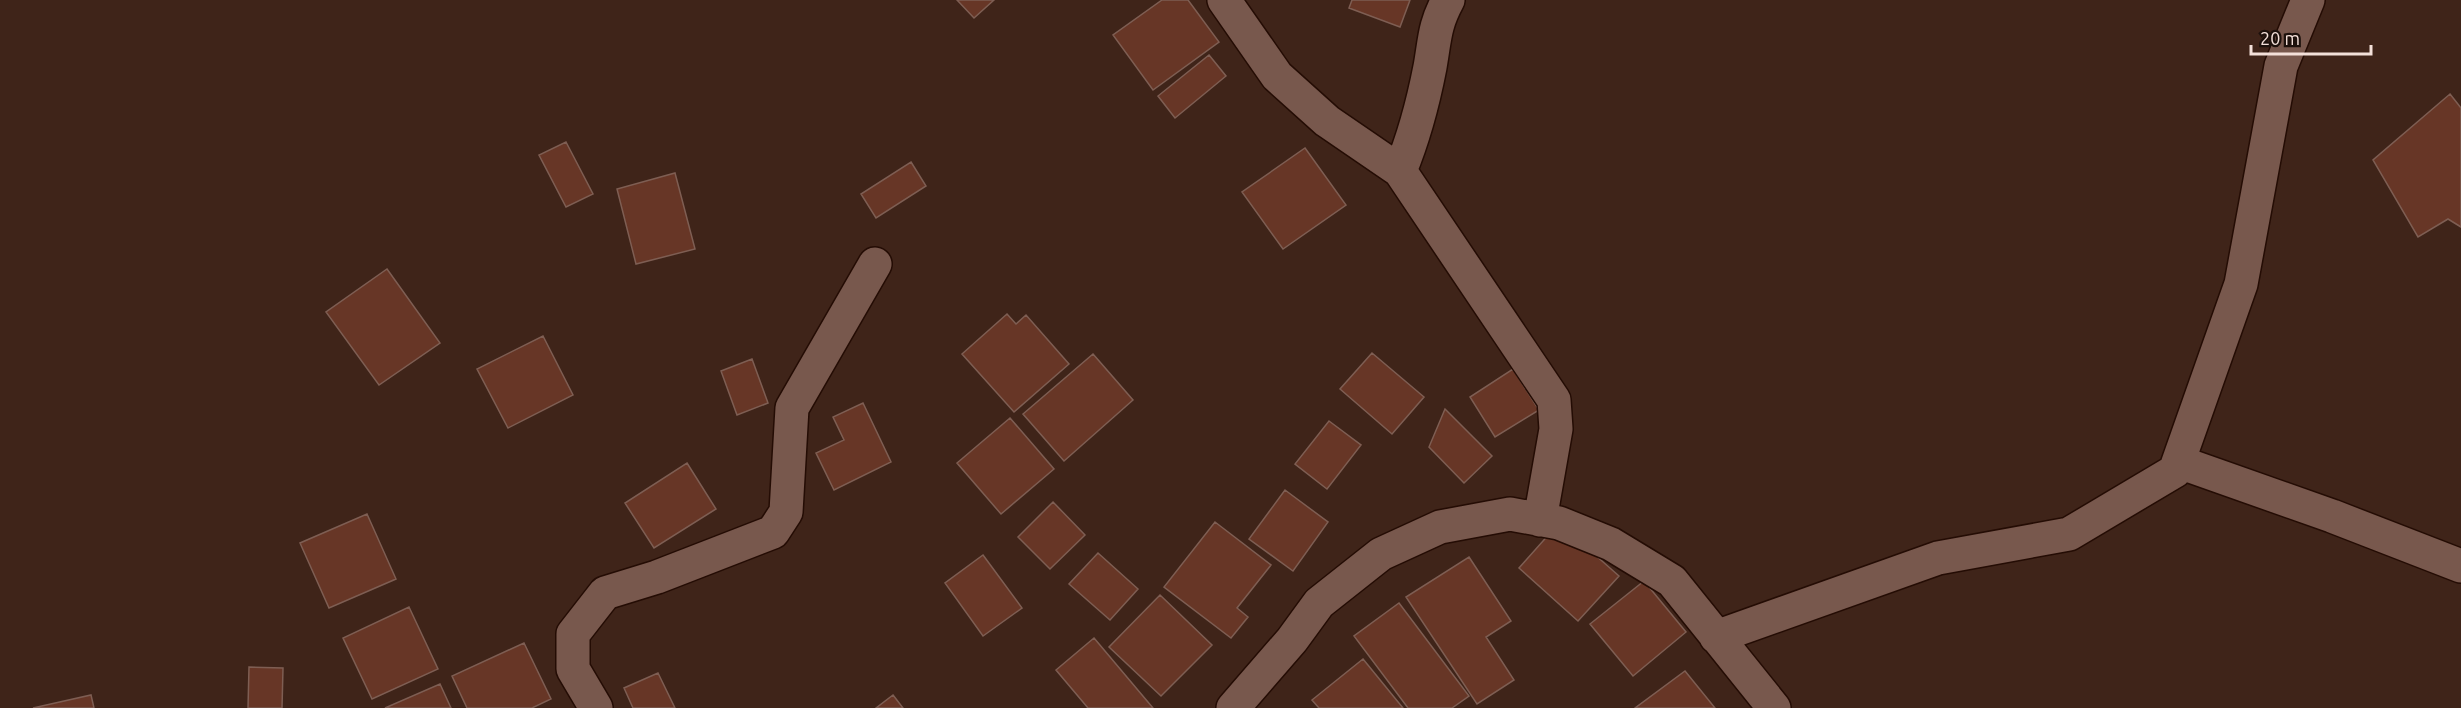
<svg xmlns="http://www.w3.org/2000/svg" width="2461" height="708" font-family="Ubuntu,sans-serif">
  <style>
    .building { fill: #673626; stroke: #7e5e53; stroke-width: 1.5 }
    .lines { fill: none; stroke-linecap: round; stroke-linejoin: round }
    .minor-casing { stroke: #240c04; stroke-width: 36 }
    .minor { stroke: #78584d; stroke-width: 33 }
  </style>
  <rect width="100%" height="100%" fill="#3f2419"/>
  <!-- building -->
  <path class="building" d="M957,0H994L974,18Z
    M1162,0H1188L1219,42L1153,90L1113,35Z
    M1352,0H1410L1400,27L1349,8Z
    M1209,55L1226,76L1175,118L1158,96Z
    M2450,94L2461,108V227L2448,219L2418,237L2373,160Z
    M566,142L593,194L566,207L539,155Z
    M1305,148L1346,205L1283,249L1242,192Z
    M911,162L926,186L876,218L861,194Z
    M675,173L695,249L636,264L617,189Z
    M387,269L440,343L379,385L326,312Z
    M1007,314L1016,324L1026,315L1069,364L1014,412L962,354Z
    M543,336L573,395L508,428L477,369Z
    M1372,353L1424,397L1392,434L1340,389Z
    M1093,354L1133,400L1064,461L1023,414Z
    M752,359L768,403L737,415L721,371Z
    M1513,369L1539,410L1495,437L1470,397Z
    M863,403L891,462L834,490L816,453L844,440L833,417Z
    M1445,409L1492,456L1464,483L1429,447Z
    M1010,418L1054,469L1001,514L957,463Z
    M1329,421L1361,445L1327,489L1295,464Z
    M687,463L716,509L654,548L625,503Z
    M1285,490L1328,522L1293,571L1249,539Z
    M1053,502L1085,535L1050,569L1018,537Z
    M367,514L396,579L329,608L300,543Z
    M1215,522L1271,565L1237,608L1248,617L1231,638L1164,587Z
    M1559,523L1619,576L1578,621L1519,568Z
    M1098,553L1138,589L1110,620L1069,584Z
    M983,555L1022,608L983,636L945,583Z
    M1469,557L1511,621L1486,637L1514,680L1477,704L1406,597Z
    M1644,581L1686,632L1633,676L1590,624Z
    M1160,595L1212,645L1161,696L1109,647Z
    M1399,603L1469,696L1452,708H1408L1354,636Z
    M409,607L438,669L372,699L343,638Z
    M1094,638L1153,708H1088L1056,670Z
    M524,643L551,699L532,708H467L452,676Z
    M1363,659L1403,708H1319L1312,700Z
    M249,667L283,668L282,708H248Z
    M1685,671L1715,708H1635Z
    M658,673L675,708H633L624,688Z
    M440,684L451,708H385Z
    M91,695L94,708H33Z
    M893,695L903,708H876Z"/>
  <g class="lines">
    <!-- minor casing -->
    <g class="minor-casing">
      <path id="minor" d="M1224,0L1277,76L1327,121L1400,171L1554,400L1556,429L1540,520
        M1400,171C1414,137 1423,103 1430,67C1435,39 1434,26 1448,0
        M2179,462L2332,516L2461,566
        M1716,637L1938,558L2069,534L2175,471L2241,284L2281,66L2308,0
        M596,708L573,669V634L605,593L657,577L773,532L786,512L792,408L875,264
        M1233,708L1292,640L1319,603L1381,554L1440,527L1510,514L1559,523L1611,544L1672,581L1774,708"/>
    </g>
    <!-- minor -->
    <use href="#minor" class="minor"/>
  </g>
  <!-- scale -->
  <path d="M2251 45v9h120v-9" fill="none" stroke="#f3e0d9" stroke-width="3"/>
  <text x="2260" y="45" font-size="18" fill="#f3e0d9" stroke="#1d110c" stroke-width="4.5" paint-order="stroke">20 m</text>
</svg>
